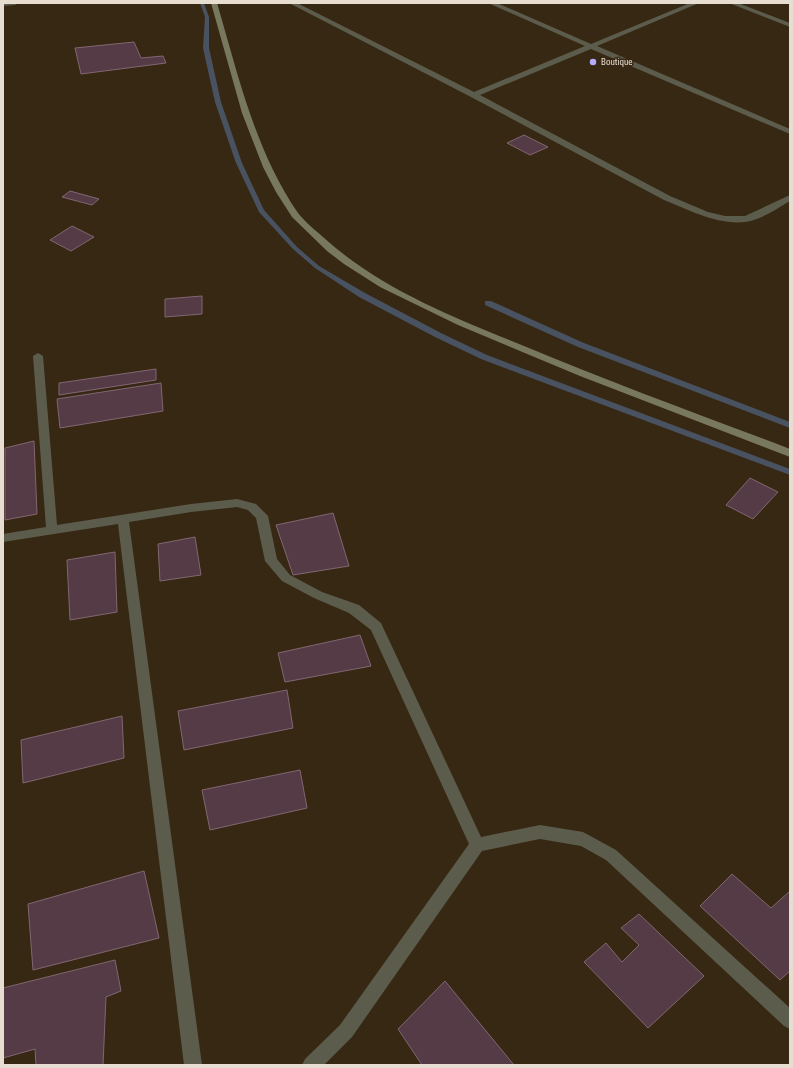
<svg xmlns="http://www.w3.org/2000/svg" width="793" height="1068" font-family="'Roboto Condensed',sans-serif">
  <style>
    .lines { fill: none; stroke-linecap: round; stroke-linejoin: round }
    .stream { fill: #485260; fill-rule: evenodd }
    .building { fill: #553b46; stroke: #826671 }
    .street { fill: #5c5c4c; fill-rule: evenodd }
    .secondary { fill: #78785e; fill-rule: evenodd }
    .poi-dot { fill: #b4acf9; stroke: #372814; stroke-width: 1.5 }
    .labels { text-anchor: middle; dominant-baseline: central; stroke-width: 3; stroke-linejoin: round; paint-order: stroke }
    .far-poi-label { font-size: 9px; fill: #e7ddd1; stroke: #372814; text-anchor: start }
  </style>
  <rect width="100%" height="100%" fill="#372814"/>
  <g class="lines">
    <!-- stream -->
    <path class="stream" d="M200,3H204L209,17V48L221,102L242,163L264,210L297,247L319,266L365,293L441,333L487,355L790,469V475L481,359L435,337L359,297L315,268L293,249L259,212L236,163L215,102L203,48L205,17Z
      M485,301H491L584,343L790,422V428L578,347L485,305Z"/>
  </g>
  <!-- building -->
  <path class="building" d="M134,42L141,58L163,56L166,63L81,74L75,48Z
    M524,135L548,147L530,155L507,143Z
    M70,191L99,199L92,205L62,197Z
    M72,226L94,237L71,251L50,240Z
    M202,296V314L165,317V299Z
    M156,369V380L59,395V383Z
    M161,383L163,411L60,428L57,399Z
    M34,441L37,514L5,520V448Z
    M750,478L778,492L753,519L726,505Z
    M333,513L349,566L293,575L276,525Z
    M195,537L201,575L160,581L158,544Z
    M115,552L117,612L70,620L67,560Z
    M360,635L371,666L285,682L278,653Z
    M287,690L293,728L184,750L178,711Z
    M122,716L124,758L23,783L21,740Z
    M300,770L307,808L210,830L202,790Z
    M144,871L159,938L33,970L28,904Z
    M732,874L771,908L790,891V971L780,980L700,906Z
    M639,914L704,976L648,1028L584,962L606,943L622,962L639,945L621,928Z
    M115,960L121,991L106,997L103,1065H36L35,1049L3,1058V988Z
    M445,981L514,1065H422L398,1029Z"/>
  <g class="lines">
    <!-- street -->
    <path class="street" d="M3,3H18L15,5L3,6Z
      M289,3H297L474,92L585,46L488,3H497L591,44L690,3H699L597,46L790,129V134L591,49L480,95L670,196L708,212L725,216H745L790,195V201C776,209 761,220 745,222C717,225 689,210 664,200L471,97Z
      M729,3H738L790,23V27Z
      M38,353L43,356L57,525L191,504L237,499L256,504L268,516L277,559L290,575L322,592L359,605L381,623L481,837L540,825L583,832L616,850L790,1008V1029L784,1026L606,860L581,846L540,839L482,851L352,1037L324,1065H302L305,1059L340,1025L469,844L371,630L349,613L314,598L282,581L265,561L256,518L248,510L237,507L191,512L129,522L202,1065H184L118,524L3,542V534L46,527L33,356Z"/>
    <!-- secondary -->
    <path class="secondary" d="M211,3H217C238,74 255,151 298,213C305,222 315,230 323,237C380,289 455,318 524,346C612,383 701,415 790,449V457L580,376L458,325L380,287L344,264L327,251L292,217L276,192L263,167L242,113Z"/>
  </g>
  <!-- markers -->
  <circle class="poi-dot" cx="593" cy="62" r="4"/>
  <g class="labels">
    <!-- far-poi labels -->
    <g class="far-poi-label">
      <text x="601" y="62">Boutique</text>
    </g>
  </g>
  <!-- border -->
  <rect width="793" height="1068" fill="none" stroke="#e7ddd1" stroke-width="8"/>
</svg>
